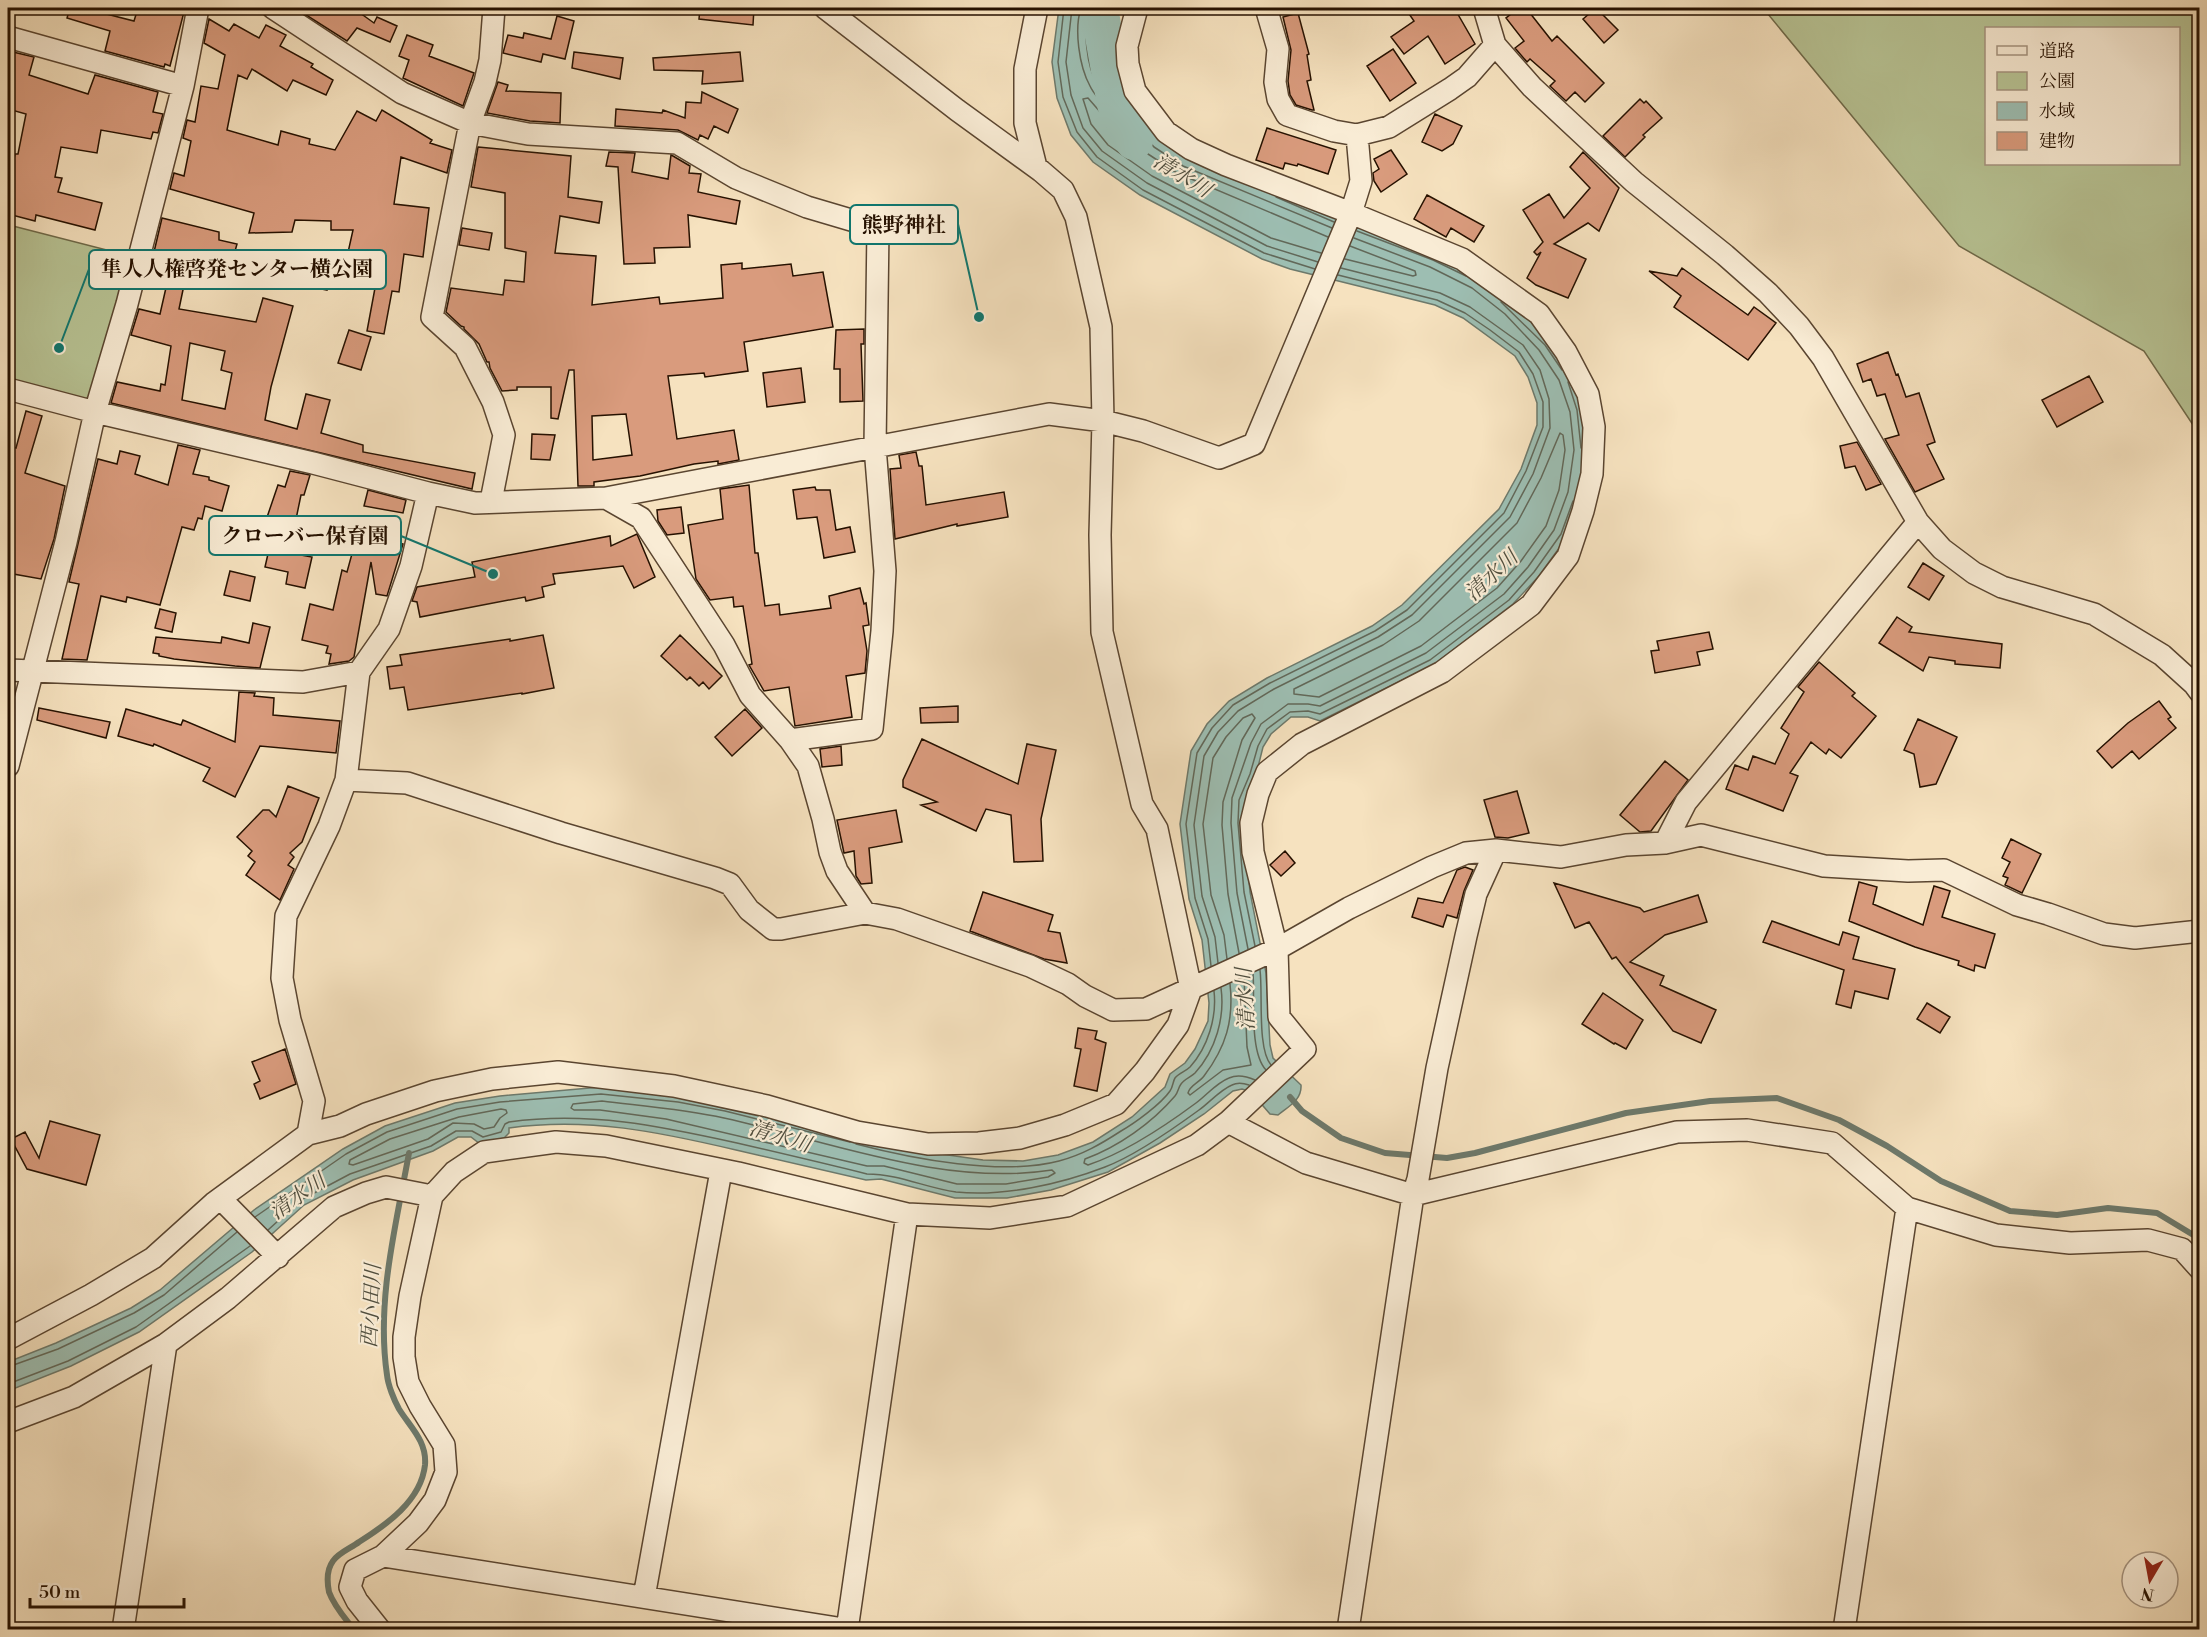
<svg xmlns="http://www.w3.org/2000/svg" width="2207" height="1637" font-family="'Libre Bodoni','Noto Serif JP',serif">
  <style>
    .green { fill: #b8c495; stroke: #6f6a4a; stroke-width: 1.5; fill-rule: evenodd }
    .water { fill: #9dbeb2; stroke: #6d796b; stroke-width: 1.5 }
    .lines { fill: none; stroke-linecap: round; stroke-linejoin: round }
    .shore { stroke: #626859; stroke-width: 1.5 }
    .stream { stroke: #6d796b; stroke-width: 6 }
    .river { stroke: #9dbeb2; stroke-width: 38 }
    .building { fill: #d99b7d; stroke: #261100; stroke-width: 1.5; fill-rule: evenodd }
    .street-casing { stroke: #5a4530; stroke-width: 24 }
    .street { stroke: #f9ecd5; stroke-width: 21 }
    .labels { text-anchor: middle; dominant-baseline: central; stroke-width: 4.5; stroke-linejoin: round; paint-order: stroke }
    .water-label { font-size: 21px; font-style: italic; fill: #504e3e; stroke: #f9ecd5 }
    .leader { fill: none; stroke: #0f766e; stroke-width: 2 }
    .callout-dot { fill: #0f766e; stroke: #f9ecd5; stroke-width: 2 }
    .callout { fill: #f9ecd5; stroke: #0f766e; stroke-width: 2 }
    .callout-label { font-size: 21px; text-anchor: middle; font-weight: bold; fill: #261100 }
  </style>
  <rect width="100%" height="100%" fill="#f6e2bf"/>
  <filter id="stains"><feTurbulence type="fractalNoise" baseFrequency=".00333" numOctaves="4"/><feColorMatrix values="0 0 0 0 .2 0 0 0 0 .09 0 0 0 0 .02 0 0 0 .5 -.17"/></filter>
  <radialGradient id="worn" r=".72"><stop offset=".6" stop-color="#630" stop-opacity="0"/><stop offset="1" stop-color="#630" stop-opacity=".3"/></radialGradient>
  <!-- green -->
  <path class="green" d="M1763,8H2199V434L2144,351L1959,246ZM1986,28H2178V164H1986Z
    M9,225L134,257L95,412L8,386Z"/>
  <!-- water -->
  <path class="water" d="M1059,8H1096C1089,28 1091,62 1102,81C1109,92 1121,103 1130,113L1136,104L1163,137L1436,255L1514,304L1549,341L1572,374L1583,409L1587,450L1567,537L1539,576L1513,604L1433,665L1320,721L1308,717H1291L1271,734L1263,747L1256,775L1245,803L1244,823L1250,892L1266,973L1270,1045L1273,1058L1301,1085C1302,1100 1289,1106 1278,1115L1270,1114L1251,1092L1242,1089L1233,1091L1204,1114L1160,1143L1108,1172L1051,1190L1007,1198H955L881,1179L866,1180C823,1170 780,1160 736,1150C659,1132 589,1117 509,1128V1133L504,1138L480,1144L471,1137H458L433,1151L353,1180L304,1205L252,1252L139,1332L71,1366L8,1391V1362L56,1343L131,1308L160,1290L254,1210L343,1149L385,1126L455,1103L500,1096L601,1087L679,1096L726,1105L892,1147L983,1160L1023,1161L1058,1155L1093,1142L1132,1117L1165,1087L1170,1074L1185,1063L1195,1049L1208,1021L1209,1003L1202,940L1189,899L1180,824L1191,751L1207,724L1229,701L1267,678L1372,626L1402,605L1499,509L1521,469L1537,425V403L1528,377L1515,356L1463,318L1435,305L1290,269L1262,259L1140,195L1093,162L1071,135L1057,98L1052,62Z"/>
  <g class="lines">
    <!-- shore -->
    <path class="shore" d="M1064,8L1058,62L1063,97L1077,132L1097,157L1143,190L1264,253L1315,269
      M1072,8L1066,62L1071,95L1083,128L1102,151L1147,183L1267,246L1318,262
      M1081,8C1074,29 1079,66 1090,86C1096,99 1111,112 1120,122L1127,125L1136,126L1154,147L1183,166L1332,228
      M1089,8C1083,27 1086,67 1098,85C1105,96 1116,106 1125,116L1130,118L1138,116L1148,128
      M1276,197L1334,222
      M1357,231L1433,260L1466,276
      M1321,253L1271,238L1152,176L1108,145L1091,124L1083,99L1088,98L1115,129L1123,133L1132,135L1148,154L1177,173L1328,237
      M1345,259L1413,276L1416,275L1415,271L1350,246
      M1501,302L1545,345L1562,370
      M1568,382L1577,410L1581,448
      M1560,433L1563,435L1565,450L1559,490L1546,526L1521,561L1497,588L1421,646L1319,697L1294,694V689L1383,645L1419,621L1517,523L1541,478Z
      M1255,946L1244,892L1238,823L1239,800L1250,774L1258,746L1267,729L1290,712L1308,711L1320,714L1430,660L1509,600L1534,572L1561,534L1573,501
      M1248,949L1237,893L1231,823L1232,798L1251,743L1261,724L1288,704H1308L1320,706L1426,653L1504,594L1528,567L1554,530L1568,492L1574,450L1570,412L1559,380L1539,350L1505,314L1472,288L1430,267L1354,238
      M1227,959L1224,935L1211,895L1203,824L1213,758L1226,737L1243,718L1252,714L1255,718L1242,740L1223,802L1222,825L1228,894L1239,953
      M1218,963L1215,937L1202,896L1194,825L1204,756L1218,732L1238,711L1274,689L1378,637L1412,615L1510,517L1533,474L1550,428L1549,399L1540,370L1523,345L1470,307L1440,293L1341,268
      M1211,966L1208,939L1195,898L1186,824L1197,753L1212,728L1233,705L1270,683L1375,631L1407,610L1504,513L1526,471L1543,427V402L1533,374L1519,352L1490,330L1465,313L1437,300L1338,275
      M1260,970C1263,993 1257,1049 1271,1065
      M1253,973C1255,998 1249,1052 1266,1070
      M1230,984C1234,1020 1226,1047 1204,1076C1199,1083 1190,1085 1188,1093L1190,1095L1223,1070L1251,1065L1247,1047L1244,977
      M1221,988C1225,1017 1216,1050 1195,1073C1191,1077 1184,1079 1181,1084C1178,1088 1178,1093 1175,1096C1152,1123 1118,1147 1085,1159L1084,1163L1088,1165C1124,1153 1165,1126 1196,1103C1206,1096 1216,1083 1229,1078C1238,1074 1246,1076 1255,1080
      M602,1101C643,1106 684,1109 724,1118C828,1141 944,1187 1052,1170L1055,1173L1048,1177L1006,1184H957L884,1166H867L666,1119L600,1110H574L571,1108L573,1104Z
      M501,1109L506,1110L507,1113L500,1118L494,1127L484,1129L474,1124L453,1123L428,1139L353,1165L349,1164L350,1160L390,1139L459,1117Z
      M856,1144C913,1159 1002,1176 1059,1161C1082,1155 1101,1144 1121,1131C1135,1123 1161,1104 1170,1091C1173,1087 1173,1081 1175,1078C1179,1073 1186,1071 1190,1067C1208,1047 1217,1017 1214,991
      M255,1217L346,1154L387,1132L457,1109L500,1102L601,1094L678,1102L725,1111L850,1142
      M268,1230L301,1200L350,1174L431,1146L456,1131H472L483,1137L501,1132L505,1124L509,1122C589,1111 660,1126 737,1143C780,1153 823,1163 867,1174C899,1174 926,1188 956,1192C1003,1197 1061,1184 1105,1167C1134,1156 1173,1129 1199,1110C1209,1103 1220,1090 1232,1085C1238,1082 1243,1083 1249,1085
      M8,1367L58,1349L134,1313L164,1295L237,1232
      M8,1384L68,1361L136,1327L250,1246"/>
    <!-- stream -->
    <path class="stream" d="M1290,1097L1302,1111L1341,1138L1385,1153L1447,1158L1475,1153L1626,1113L1710,1101L1777,1098L1839,1120L1887,1146L1941,1181L2010,1211L2057,1215L2108,1208L2157,1213L2200,1239
      M354,1630C345,1618 334,1606 329,1592C327,1582 327,1569 333,1561C338,1553 351,1548 359,1542C386,1525 421,1501 425,1465C427,1441 410,1427 399,1409C394,1400 388,1385 387,1375C376,1301 396,1225 409,1153"/>
    <!-- river -->
    <path class="river" d="M1099,8L1116,104L1134,141"/>
  </g>
  <!-- building -->
  <path class="building" d="M70,8H83L134,21L138,8H185L170,66L165,64L164,67L105,51L110,31L67,18Z
    M295,8H353L374,23L377,17L397,26L390,42L357,28L347,41Z
    M700,8H754L753,25L699,19Z
    M1405,8H1448L1451,14L1456,11L1475,44L1445,64L1428,36L1404,54L1391,37L1414,21Z
    M1519,8H1526L1552,41L1557,36L1604,83L1585,102L1575,92L1566,101L1550,86L1555,81L1530,59L1527,62L1515,48L1524,41L1506,18Z
    M1596,8L1618,30L1604,43L1583,19Z
    M1298,13L1309,54L1307,55L1311,80L1307,81L1314,110H1312L1296,105L1290,95L1288,81L1291,50L1283,17Z
    M557,16L574,21L565,59L543,54L541,62L503,53L508,35L523,38L524,33L551,39Z
    M209,19L229,31L234,24L259,38L266,25L286,35L280,46L313,64L311,67L333,80L326,95L293,80L287,91L252,69L247,79L238,75L227,130L278,145L281,131L310,139L309,144L335,150L357,111L376,121L382,110L432,140L430,143L452,150L447,173L401,157L394,204L429,208L423,257L404,254L399,292L392,291L384,334L367,331L375,288L362,286L365,271L345,266L353,230H331V221L295,220L292,232L249,233L254,213L170,189L174,173L184,176L191,141L183,138L187,120L195,122L201,86L218,89L225,55L204,43Z
    M407,35L433,45L429,56L474,73L463,106L403,78L409,60L399,56Z
    M1393,49L1416,83L1390,101L1367,66Z
    M13,52L34,57L29,75L88,94L95,75L158,92L153,112L163,114L158,133L153,132L151,139L101,130L97,153L61,147L55,177L62,178L58,192L102,203L95,230L36,215L35,221L8,214L12,186H8L15,154H18L26,114L8,109V70Z
    M574,52L623,58L620,79L572,68Z
    M740,52L743,81L702,84L703,71L654,70L653,58Z
    M498,82L508,85L506,91L561,93L560,123L530,121L487,113Z
    M702,92L738,109L728,133L714,126L708,139L700,135L698,140L678,130L615,126L616,109L662,113L663,110L685,118L686,102L701,103Z
    M1640,99L1644,103L1646,101L1662,118L1643,135L1645,137L1625,157L1603,136Z
    M1435,114L1462,126L1453,144L1442,151L1422,142Z
    M1267,128L1336,150L1328,174L1298,164L1297,166L1285,163L1283,169L1256,160Z
    M478,147L571,156L568,197L602,202L599,223L560,216L555,253L596,256L592,305L659,297L660,304L723,298L721,265L742,263V269L791,264L793,276L823,272L833,327L744,342L748,371L705,377L704,373L668,376L677,439L734,430L739,460L718,464V461L694,464L640,476L594,482V486H578L574,370H569L558,419L551,418V387H517V390L502,391L490,368L489,362H487L479,344L464,329V327L461,326L446,312L451,288L503,295L505,280L524,282L526,252L505,248V193L471,187ZM626,414L632,455L593,460L592,416Z
    M1391,150L1407,174L1381,192L1374,181L1373,173L1379,169L1374,159Z
    M609,152L635,153L632,172L668,179L671,155L673,156L690,166L689,173L701,174L698,192L740,201L736,224L688,215L690,247L654,248L655,263L624,264L618,167L606,166Z
    M1583,152L1619,188L1599,231L1588,223L1554,244L1586,259L1568,298L1536,285L1527,278L1541,252L1537,255L1534,252L1543,242L1523,210L1549,194L1564,218L1590,188L1570,167Z
    M1427,195L1484,226L1474,242L1451,228L1446,237L1414,219Z
    M162,218L219,232V240L237,244L230,269L193,258L192,262L189,261L179,309L256,322L263,298L293,306L271,387L265,420L297,429L306,394L330,400L321,433L363,445V452L475,473L472,489L111,403L117,382L160,391L161,384L165,385L171,346L131,335L139,309L160,314L173,257L154,252ZM190,343L225,351L221,370L232,373L225,409L182,400Z
    M462,228L492,233L489,250L459,245Z
    M293,255L331,263L327,290L287,282Z
    M1682,268L1748,315L1754,307L1776,323L1748,360L1674,307L1681,296L1649,271L1677,276Z
    M864,329V344H861L863,401L840,402V369H834L836,330Z
    M349,330L371,337L361,370L338,363Z
    M1888,352L1896,375L1898,374L1906,397L1919,393L1935,442L1927,445L1944,479L1915,492L1885,439L1899,435L1885,394L1877,396L1871,379L1863,382L1857,364Z
    M801,368L805,402L767,407L763,373Z
    M2089,376L2103,402L2057,427L2042,400Z
    M26,411L42,416L25,473L65,486L54,539L41,579L8,573V445L16,448Z
    M532,434L555,435L550,460L531,459Z
    M1857,442L1881,484L1866,490L1855,466L1845,468L1840,446Z
    M178,445L200,450L193,474L209,477V480L229,486L222,511L205,506L202,519L198,518L194,530L182,527L160,605L127,597L126,602L101,596L87,660L62,659L79,584L69,582L98,459L117,464L120,451L140,456L135,474L168,485Z
    M916,452L919,466H922L926,505L1004,492L1008,517L957,526V524L895,539L890,469L901,468L899,455Z
    M290,471L310,475L304,495H301L289,553L312,557L305,588L286,584L288,572L265,567L273,532L263,529L278,485L285,487Z
    M749,485L755,553H758L765,606L779,604L780,615L831,608L829,596L860,588L864,604L866,603L869,625L863,626L867,651L865,673L846,676L852,717L795,726L789,687L764,691L749,665L752,664L743,606L734,607L733,597L710,600L696,579L688,525L723,519L720,489Z
    M815,487L816,490H830L836,530L850,527L855,552L824,558L817,517L797,519L793,490Z
    M368,490L406,500L403,513L364,506Z
    M681,507L684,533L667,535L658,521L657,510Z
    M358,532L403,544L387,596L376,594L371,562L354,657L349,661L329,664L331,654L326,653L328,646L302,640L310,604L333,610L342,570L347,572Z
    M637,534L655,577L634,588L623,566L553,574L555,584L542,587L544,597L526,601L525,597L420,617L417,602L412,601L417,587L475,577L472,562L610,536L611,546Z
    M1923,563L1944,576L1929,600L1908,587Z
    M230,571L255,577L250,601L224,595Z
    M160,609L176,613L172,632L155,628Z
    M1897,617L1912,627L1909,632L2002,644L2000,668L1955,664V661L1929,657L1923,671L1879,643Z
    M253,623L270,627L260,668L235,666L174,659L159,656V654L153,653L156,637L221,643L222,637L249,643Z
    M1709,632L1713,649L1697,652L1700,665L1655,673L1651,651L1659,650L1657,641Z
    M543,635L554,688L522,694V693L408,710L404,687L390,689L387,667L402,665L400,655L510,639V641Z
    M680,635L722,676L709,689L703,682L699,686L690,677L687,680L661,656Z
    M1819,662L1855,693L1852,696L1876,716L1841,758L1829,749L1826,754L1811,742L1790,773L1798,776L1783,811L1726,789L1735,765L1748,770L1753,756L1775,764L1789,734L1781,728L1804,692L1798,687Z
    M239,692L255,693L254,696L274,698L273,715L340,721L336,753L260,746L235,797L203,781L210,768L154,744L153,746L118,736L126,709L181,725L183,720L235,742Z
    M2159,701L2171,717L2168,719L2176,728L2139,759L2132,751L2112,768L2097,751L2128,723Z
    M958,706V722L921,723L920,708Z
    M39,708L110,722L106,738L37,720Z
    M745,709L762,728L732,756L715,737Z
    M1918,719L1957,737L1936,784L1920,787L1914,754L1904,750Z
    M922,739L1018,784L1027,744L1056,750L1041,819L1043,861L1014,862L1011,815L986,809L976,831L921,805L937,802L903,787V780Z
    M841,746L842,765L822,767L820,749Z
    M1665,761L1688,780L1651,831L1640,832L1620,815Z
    M288,786L319,798L302,842L290,853L294,857L288,865L294,869L280,900L246,875L255,862L248,856L252,851L237,837L263,810H269L276,817Z
    M1517,791L1529,833L1508,838L1495,837L1484,800Z
    M896,810L902,842L869,848L872,883L861,884L856,876L854,851L844,853L837,820Z
    M2011,839L2041,854L2022,893L2005,885L2008,878L2003,876L2010,862L2002,858Z
    M1285,851L1295,863L1281,876L1270,865Z
    M1465,867L1473,870L1464,891L1457,918L1447,915L1443,927L1412,917L1418,898L1443,903L1457,870Z
    M1859,882L1877,887L1873,904L1923,925L1934,886L1950,891L1942,917L1995,934L1985,968L1975,965L1974,971L1958,965L1959,961L1915,947L1849,921Z
    M1554,883L1640,908L1644,912L1698,895L1707,922L1665,935L1630,962L1664,976L1660,985L1716,1010L1701,1043L1673,1031L1616,957L1612,959L1589,922L1575,928Z
    M983,892L1053,915L1048,931L1060,933L1067,963L1044,959L970,931Z
    M1772,921L1839,945L1843,932L1859,937L1853,959L1895,969L1888,999L1855,991L1851,1008L1836,1004L1844,970L1763,942Z
    M1603,993L1643,1020L1626,1049L1615,1043L1614,1044L1582,1024Z
    M1927,1003L1950,1017L1940,1033L1917,1019Z
    M1078,1028L1097,1031L1095,1039L1106,1043L1097,1091L1074,1086L1081,1049L1075,1048Z
    M285,1049L296,1084L260,1099L254,1084L260,1081L252,1062Z
    M50,1121L100,1135L86,1185L27,1169L11,1139L25,1132L39,1158Z"/>
  <g class="lines">
    <!-- street casing -->
    <g class="street-casing">
      <path id="street" d="M273,8L402,93L470,123L528,134L677,143L736,178L807,207L878,228L875,447L885,571L882,631L872,729L790,740
        M1268,8L1267,11L1278,49L1275,82L1278,99L1287,115L1334,131L1357,135
        M1484,8L1495,45L1532,87L1634,182L1725,255L1768,293L1799,326L1823,358L1918,522L1942,549L1974,573L2002,587L2094,614L2162,655L2194,684L2200,692
        M8,37L183,86
        M1036,167L1025,123V69L1037,8
        M8,389L95,412L313,463L428,493L475,503L606,498L1049,414L1103,421L1143,431L1219,458L1254,444L1351,213L1361,181L1357,135L1389,127L1450,89L1467,77L1495,45
        M606,498L641,518L724,645L750,695L790,740L808,766L823,819L830,852L837,871L865,913L897,919L1030,966L1068,984L1085,996L1113,1010L1146,1009L1277,949L1349,908L1432,867L1466,853L1496,850L1561,857L1626,845L1665,843L1701,835L1824,866L1908,871L1944,870L2017,905L2048,914L2104,934L2135,938L2200,931
        M491,501L504,435L493,402L465,347L432,317L470,123L485,82L490,60L494,8
        M8,670L303,682L359,672
        M8,766L66,542L95,412L127,304L183,86L198,8
        M346,780L407,783L561,833L715,878L730,884L749,910L773,929H781L865,913
        M1665,843L1686,802L1918,522
        M1228,1122L1306,1163L1413,1195L1677,1132L1747,1130L1832,1143L1907,1208L1996,1235L2070,1243L2148,1240L2182,1249L2200,1269
        M308,1134L340,1126L366,1114L435,1091L492,1079L558,1072L674,1086L767,1106L857,1132L928,1144L979,1143L1020,1138L1065,1125L1116,1104L1145,1071L1178,1025L1191,989L1157,829L1142,804L1102,632L1100,535L1103,421L1101,327L1076,217L1063,190L1041,171L957,110L825,8
        M221,1199L278,1257
        M8,1339L91,1295L153,1258L214,1203L308,1134L314,1101L290,1020L282,978L286,916L329,826L346,780L359,672L389,629L411,566L428,493
        M8,1422L74,1397L166,1344L228,1298L334,1207L366,1193L386,1187L432,1196
        M383,1556L850,1630
        M644,1597L721,1171
        M123,1630L166,1344
        M380,1630L357,1601L350,1587L355,1570L383,1556L418,1523L435,1500L446,1472L444,1445L420,1406L408,1382L404,1357V1337L410,1296L432,1196L454,1172L484,1152L556,1142L606,1146L738,1173L907,1214L990,1218L1067,1206L1197,1145L1228,1122L1305,1049L1279,1017L1277,949L1253,852L1251,823L1258,794L1267,772L1302,744L1442,672L1531,605L1568,556L1583,511L1592,474L1594,427L1588,394L1566,352L1539,314L1462,259L1351,213L1226,165L1191,149L1166,132L1135,91L1128,64L1127,46L1137,8
        M847,1630L907,1214
        M1348,1630L1413,1195L1418,1179L1437,1068L1466,936L1476,894L1496,850
        M1844,1630L1907,1208"/>
    </g>
    <!-- street -->
    <use href="#street" class="street"/>
  </g>
  <g class="labels">
    <!-- water labels -->
    <g class="water-label">
      <text transform="translate(1182 176) rotate(32)">清水川</text>
      <text transform="translate(1492 576) rotate(-43)">清水川</text>
      <text transform="translate(1246 999) rotate(-93)">清水川</text>
      <text transform="translate(780 1137) rotate(17)">清水川</text>
      <text transform="translate(298 1197) rotate(-35)">清水川</text>
      <text transform="translate(372 1306) rotate(-87)">西小田川</text>
    </g>
  </g>
  <!-- callouts -->
  <path class="leader" d="M979 317L958 224M59 348L89 269M493 574L401 536"/>
  <g class="callout-dot">
    <circle cx="979" cy="317" r="6"/>
    <circle cx="59" cy="348" r="6"/>
    <circle cx="493" cy="574" r="6"/>
  </g>
  <g class="callout">
    <rect x="850" y="205" width="108" height="39" rx="6"/>
    <rect x="89" y="250" width="297" height="39" rx="6"/>
    <rect x="209" y="516" width="192" height="39" rx="6"/>
  </g>
  <g class="callout-label">
    <text x="904" y="232">熊野神社</text>
    <text x="237" y="276">隼人人権啓発センター横公園</text>
    <text x="305" y="543">クローバー保育園</text>
  </g>
  <!-- margin -->
  <rect width="2207" height="1637" fill="none" stroke="#f6e2bf" stroke-width="30"/>
  <rect x="9" y="9" width="2189" height="1619" fill="none" stroke="#261100" stroke-width="3"/>
  <rect x="15" y="15" width="2177" height="1607" fill="none" stroke="#261100" stroke-width="1.5"/>
  <!-- legend -->
  <rect x="1985" y="27" width="195" height="138" fill="#f9ecd5" stroke="#a59480" stroke-width="1.5"/>
  <rect x="1997" y="46" width="30" height="9" fill="#f9ecd5" stroke="#a59480" stroke-width="1.5"/>
  <text x="2039" y="57" font-size="18" fill="#261100">道路</text>
  <rect x="1997" y="72" width="30" height="18" fill="#b8c495" stroke="#a59480" stroke-width="1.5"/>
  <text x="2039" y="87" font-size="18" fill="#261100">公園</text>
  <rect x="1997" y="102" width="30" height="18" fill="#9dbeb2" stroke="#a59480" stroke-width="1.5"/>
  <text x="2039" y="117" font-size="18" fill="#261100">水域</text>
  <rect x="1997" y="132" width="30" height="18" fill="#d99b7d" stroke="#a59480" stroke-width="1.5"/>
  <text x="2039" y="147" font-size="18" fill="#261100">建物</text>
  <!-- north arrow -->
  <g transform="translate(2150 1580) rotate(190)"><circle r="28" fill="#f9ecd5" stroke="#a59480" stroke-width="1.5"/>
  <path d="M0-4.5L10 22L0 15L-10 22Z" fill="#8f2418"/>
  <text y="-9" font-size="16" font-weight="bold" text-anchor="middle" fill="#261100">N</text>
  </g>
  <!-- scale -->
  <path d="M30 1598v9h154v-9" fill="none" stroke="#261100" stroke-width="3"/>
  <text x="39" y="1598" font-size="18" fill="#261100" stroke="#f9ecd5" stroke-width="4.5" paint-order="stroke">50 m</text>
  <rect width="100%" height="100%" filter="url(#stains)"/>
  <rect width="100%" height="100%" fill="url(#worn)"/>
</svg>
